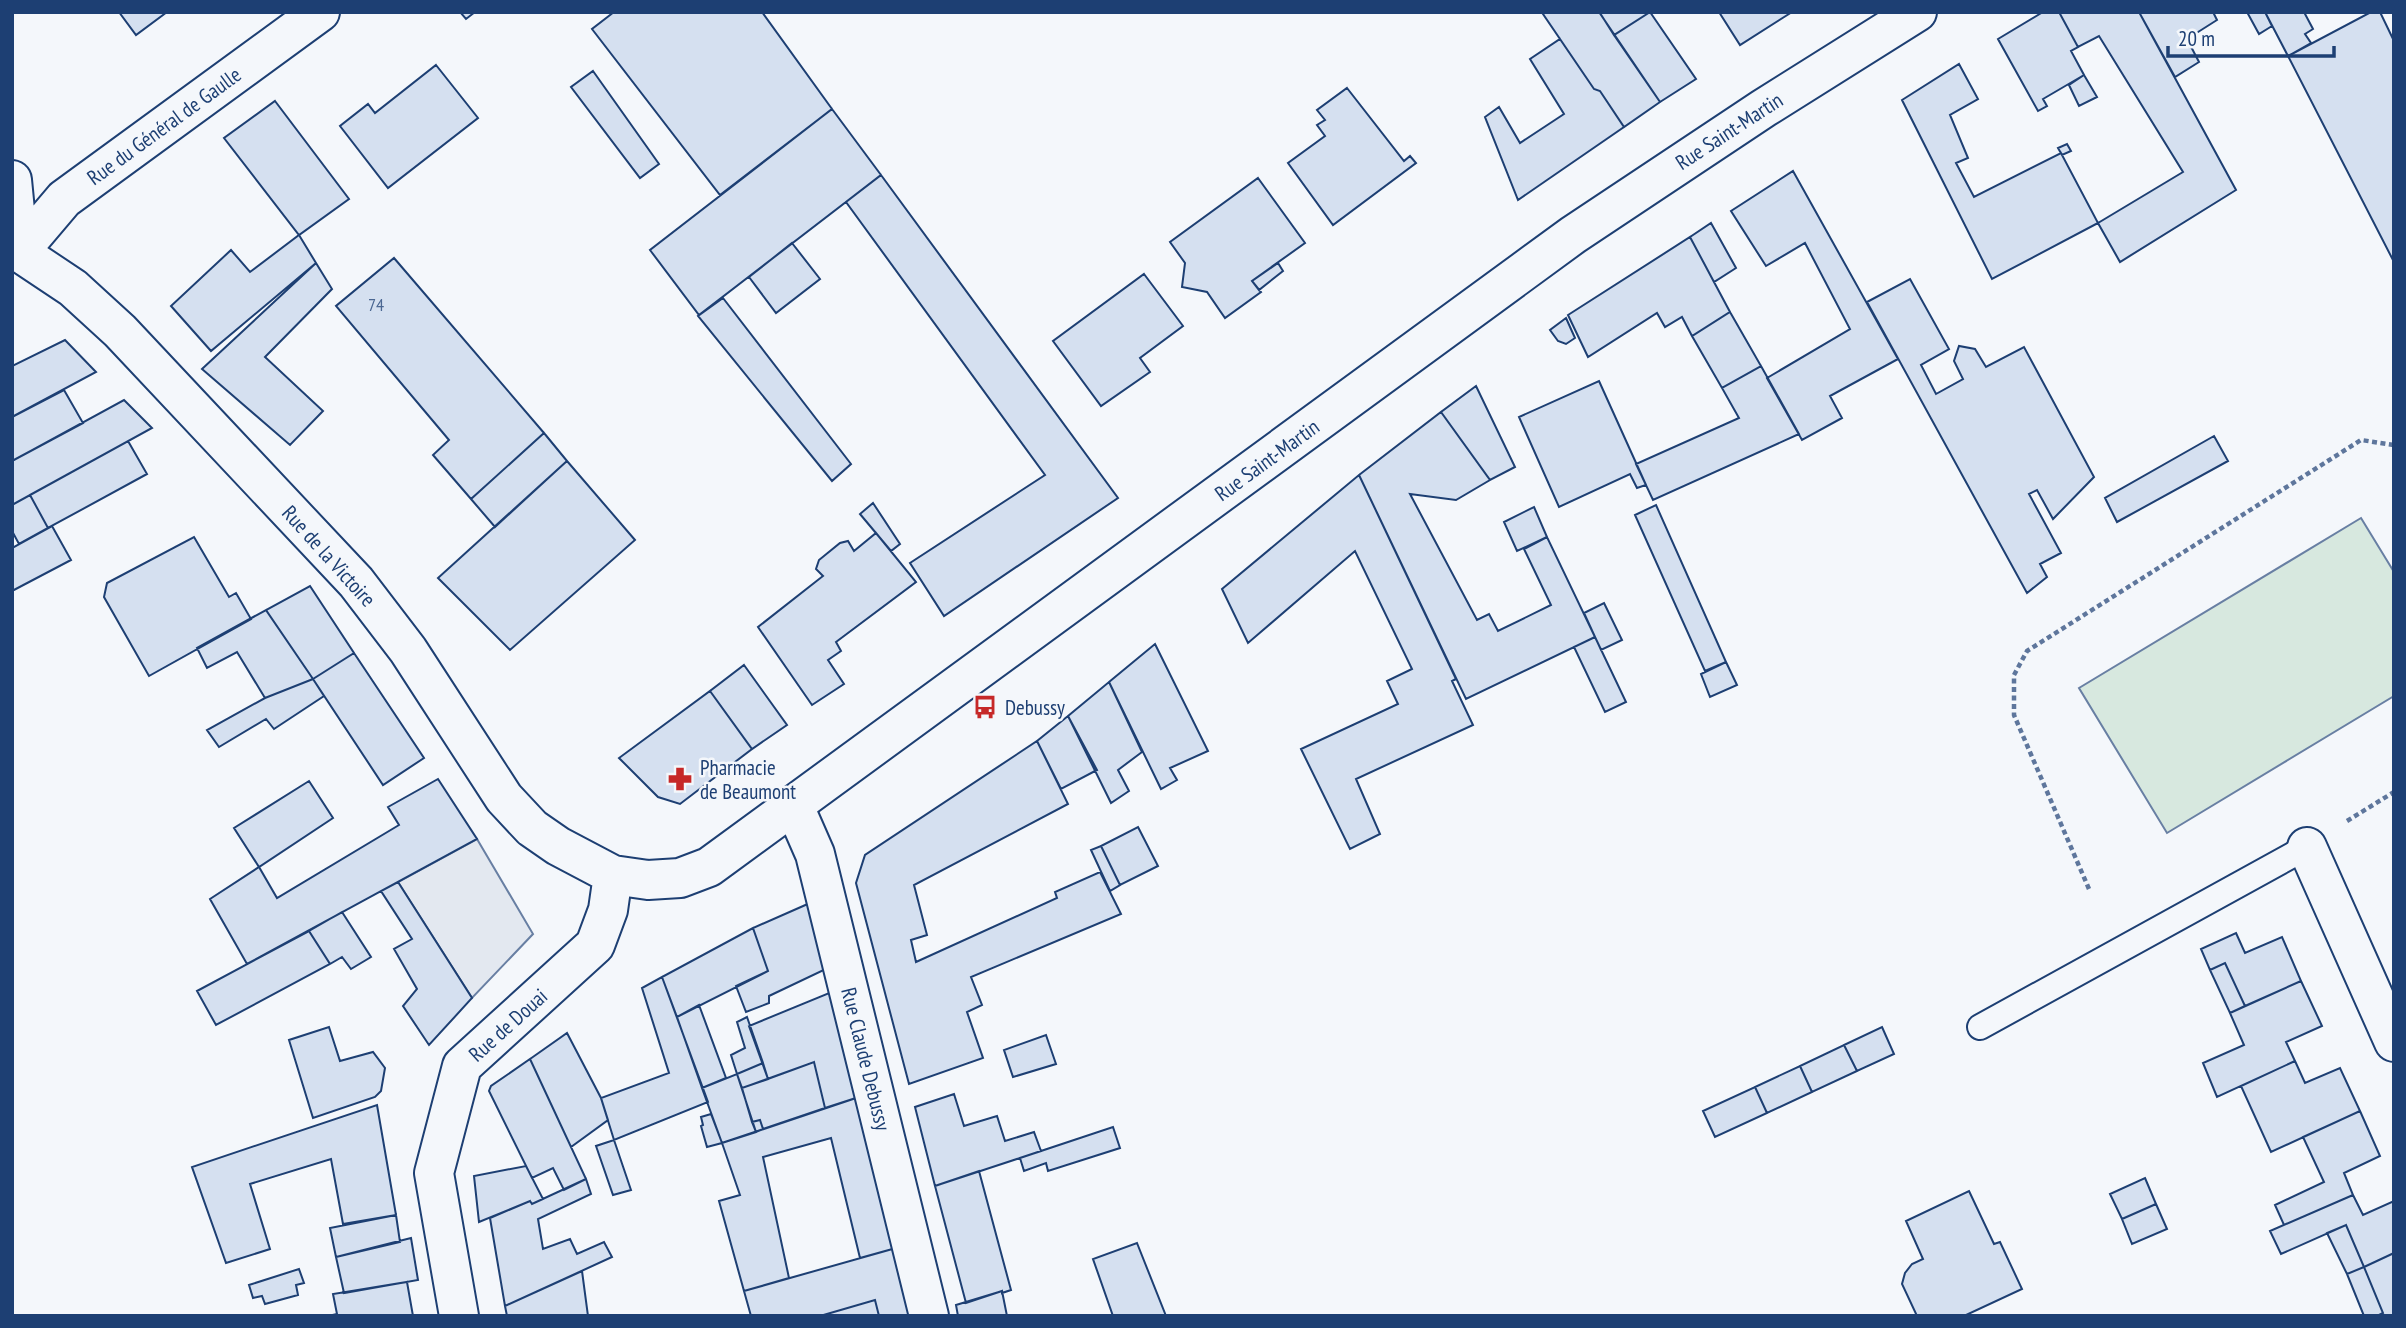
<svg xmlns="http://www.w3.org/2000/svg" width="2406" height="1328" font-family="'PT Sans Narrow',sans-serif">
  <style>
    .green { fill: #d7e8df; stroke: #687fa3; stroke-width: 2 }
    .parking { fill: #e3e8f0; stroke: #687fa3; stroke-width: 2 }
    .building { fill: #d5e0f0; stroke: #1d3f73; stroke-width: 2 }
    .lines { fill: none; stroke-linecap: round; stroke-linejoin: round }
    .service-casing { stroke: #1d3f73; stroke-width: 28 }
    .minor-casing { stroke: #1d3f73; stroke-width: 42 }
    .secondary-casing { stroke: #1d3f73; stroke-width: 42 }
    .path { stroke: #5e769c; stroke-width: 4.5; stroke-dasharray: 5 3.5; stroke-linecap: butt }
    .service { stroke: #f4f7fb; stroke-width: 24 }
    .minor { stroke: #f4f7fb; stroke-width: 38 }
    .secondary { stroke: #f4f7fb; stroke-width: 38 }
    .labels { text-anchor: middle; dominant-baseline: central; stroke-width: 5; stroke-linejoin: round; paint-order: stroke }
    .number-label { font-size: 18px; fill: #4b6792 }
    .street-label { font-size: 21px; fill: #1d3f73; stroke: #f4f7fb }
    .poi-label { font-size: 21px; fill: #1d3f73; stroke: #f4f7fb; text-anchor: start }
  </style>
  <rect width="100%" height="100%" fill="#f4f7fb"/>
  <!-- green -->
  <path class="green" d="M2361,518L2394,572V696L2167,833L2079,688Z"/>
  <!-- parking -->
  <path class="parking" d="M477,839L533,934L472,998L398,882Z"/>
  <!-- building -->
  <path class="building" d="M119,12H167L136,35Z
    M460,12H475L466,19Z
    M614,12H762L832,109L720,195L592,29Z
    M1546,12H1599L1660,102L1624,127L1600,91L1594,89L1543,14Z
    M1602,12H1650L1614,35L1600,13Z
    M1650,12L1696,79L1660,102L1614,35Z
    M1719,12H1792L1740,45Z
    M2043,12H2059L2078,47L2071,51L2084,75L2043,99L2047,106L2038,111L1998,39Z
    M2059,12H2139L2236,190L2120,262L2098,223L2183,172L2099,36L2078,47Z
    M2139,12H2213L2217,20L2187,39L2199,62L2175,77Z
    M2247,12H2265L2272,26L2259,34Z
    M2265,12H2304L2313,29L2305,34L2311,43L2288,56Z
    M2371,12H2380L2394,41V262L2288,56Z
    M1560,39L1594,89L1600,91L1624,127L1518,200L1485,117L1499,107L1520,143L1564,114L1530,59Z
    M1959,64L1978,99L1950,115L1968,158L1956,163L1974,197L2061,153L2098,223L1992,279L1902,100Z
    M436,65L478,118L388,188L340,126L368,104L375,113Z
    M593,71L659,164L640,178L571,87Z
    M2084,75L2097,97L2079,106L2069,85Z
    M1347,88L1404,161L1410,156L1416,163L1333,225L1288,163L1325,136L1317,125L1325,120L1317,110Z
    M275,101L349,199L299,235L224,138Z
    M832,109L881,175L699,315L650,250Z
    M2067,144L2071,151L2062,155L2058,148Z
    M1793,171L1898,359L1830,396L1842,418L1802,440L1767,378L1850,329L1805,243L1766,266L1731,211Z
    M881,175L1118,498L944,616L910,563L1045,475L846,202Z
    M1258,178L1305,243L1252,281L1261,292L1225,318L1207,292L1182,287L1185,263L1170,242Z
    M1711,223L1736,268L1714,282L1690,237Z
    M299,235L316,263L211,351L171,306L231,250L250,272Z
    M1690,237L1730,312L1692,336L1682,317L1665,327L1657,313L1588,357L1568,315Z
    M792,243L820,279L776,313L749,277Z
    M394,258L544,433L471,499L433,455L449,440L336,306Z
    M316,263L332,289L265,357L323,411L290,445L202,369Z
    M1278,263L1283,271L1259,290L1252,281Z
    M1144,274L1183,326L1140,358L1150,372L1101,406L1053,341Z
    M1910,279L1949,349L1921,365L1936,394L1963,379L1954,361L1959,346L1975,349L1986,367L2024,347L2094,477L2053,519L2037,490L2029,494L2061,553L2040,564L2047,577L2027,593L1867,302Z
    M723,298L851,464L832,481L698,316Z
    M1730,312L1761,366L1722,388L1692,336Z
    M1566,318L1575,338L1566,344L1558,341L1550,330Z
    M65,340L96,372L12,417V366Z
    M1761,366L1799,434L1653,500L1636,464L1739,418L1722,388Z
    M1599,381L1646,485L1637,488L1630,474L1559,507L1519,417Z
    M1476,386L1515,467L1490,480L1441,412Z
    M64,390L83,423L12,461V417Z
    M124,400L152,428L12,505V461Z
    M1441,412L1490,480L1456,500L1410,494L1477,620L1489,614L1498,631L1551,605L1524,549L1547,537L1595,637L1466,699L1359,475Z
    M544,433L567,461L495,527L471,499Z
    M2214,436L2228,461L2117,522L2105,498Z
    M128,441L147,474L48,528L30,495Z
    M567,461L635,540L510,650L438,578Z
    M1359,475L1456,679L1452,681L1473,725L1356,779L1380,834L1350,849L1301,749L1398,704L1387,681L1412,669L1355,551L1248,643L1222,589Z
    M30,495L48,528L19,544L12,531V505Z
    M873,503L900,544L891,551L860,514Z
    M1656,505L1726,662L1705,671L1635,515Z
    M1534,507L1547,537L1517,551L1504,522Z
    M52,526L71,560L12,591V548Z
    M876,533L916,582L836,642L841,651L828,660L844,684L812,705L758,627L823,576L816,569L819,560L840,543L848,541L854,551Z
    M194,537L229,597L236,593L251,619L149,676L104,597L107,583Z
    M310,586L354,653L313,679L266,610Z
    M1604,603L1622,640L1601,650L1584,613Z
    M266,610L313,679L265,698L237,652L207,668L197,648Z
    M1595,637L1626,702L1605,712L1574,647Z
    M1155,644L1208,751L1170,768L1177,780L1161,789L1109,682Z
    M354,653L424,758L383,785L313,679Z
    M1726,662L1737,685L1710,697L1701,674Z
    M744,665L787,725L752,749L710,691Z
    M313,679L324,696L274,729L266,719L219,747L207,730L265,698Z
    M1109,682L1142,752L1118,770L1129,791L1111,803L1068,716Z
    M710,691L752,749L680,804L658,797L619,758Z
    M1068,716L1097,770L1061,789L1037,741Z
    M1037,741L1068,804L914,885L927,935L911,940L916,962L1057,898L1055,892L1100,872L1121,914L971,977L982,1005L967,1012L983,1058L909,1084L856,883L865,855Z
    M438,779L477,839L247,964L210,899L259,867L277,898L399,825L388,807Z
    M309,781L333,818L259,867L234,828Z
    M1138,827L1158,866L1120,885L1101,846Z
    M1101,846L1120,885L1110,891L1091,850Z
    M398,882L472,998L429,1045L403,1006L417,989L394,949L412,939L381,891Z
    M810,903L828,968L769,996V1003L746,1012L736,986L768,971L753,928Z
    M342,912L371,957L351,969L342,957L330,964L309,931Z
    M753,928L768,971L677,1017L662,977Z
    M309,931L330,964L216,1025L197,991Z
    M2236,933L2245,953L2282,937L2301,981L2245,1006L2225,963L2210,970L2201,949Z
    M2225,963L2245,1006L2230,1013L2210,970Z
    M662,977L708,1102L614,1140L601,1098L669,1073L642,988Z
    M2301,981L2322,1026L2286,1042L2295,1061L2217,1097L2203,1063L2244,1045L2230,1013Z
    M834,991L862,1096L825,1108L814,1062L768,1079L749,1026Z
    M699,1005L726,1078L702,1088L677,1017Z
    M747,1017L763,1063L737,1074L731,1055L745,1048L737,1022Z
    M329,1027L340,1061L373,1052L385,1068L381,1091L375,1097L313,1118L289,1040Z
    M1882,1027L1894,1054L1857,1071L1844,1045Z
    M567,1033L601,1098L608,1120L571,1147L530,1059Z
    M1046,1035L1056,1064L1013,1077L1004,1050Z
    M1844,1045L1857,1071L1812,1092L1800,1066Z
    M530,1059L586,1179L564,1190L553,1168L532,1178L489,1091L491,1086Z
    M2295,1061L2305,1083L2340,1068L2360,1111L2271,1152L2241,1086Z
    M814,1062L825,1108L763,1129L760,1120L752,1122L742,1088Z
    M763,1063L768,1079L742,1088L737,1074Z
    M1800,1066L1812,1092L1767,1113L1755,1087Z
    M737,1074L756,1132L722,1143L702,1088Z
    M1755,1087L1767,1113L1715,1137L1703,1111Z
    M954,1094L964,1126L997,1116L1005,1141L1034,1132L1041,1151L935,1186L915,1107Z
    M862,1096L896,1248L860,1258L831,1138L763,1157L789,1278L744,1291L719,1201L740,1195L722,1143Z
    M377,1105L396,1215L343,1224L331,1159L250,1184L270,1249L226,1263L192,1167Z
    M2360,1111L2380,1156L2344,1173L2353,1195L2284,1225L2275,1205L2324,1182L2303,1137Z
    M711,1114L722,1143L707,1147L701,1126L703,1125L701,1117Z
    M760,1120L763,1129L756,1132L752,1122Z
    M1113,1127L1120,1148L1048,1171L1046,1163L1024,1171L1020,1158Z
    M614,1140L631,1190L613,1195L596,1146Z
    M526,1166L543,1199L532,1204L530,1201L479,1222L474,1176Z
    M979,1171L1011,1290L1002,1293V1291L966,1303L935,1186Z
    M2145,1178L2156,1204L2122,1219L2110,1194Z
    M586,1179L591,1194L538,1219L543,1249L570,1239L577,1254L604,1242L612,1257L505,1306L490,1218L530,1201L532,1204Z
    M1969,1191L1994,1244L2000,1242L2022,1289L1964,1316H1917L1902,1284L1905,1273L1912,1264L1923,1259L1906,1221Z
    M2353,1195L2363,1215L2394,1201V1253L2364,1267L2346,1225L2281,1254L2270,1231Z
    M2156,1204L2167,1229L2132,1244L2122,1219Z
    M396,1215L400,1242L336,1257L330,1228Z
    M2346,1225L2364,1267L2347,1274L2327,1233Z
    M411,1238L418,1280L344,1293L336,1257Z
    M1137,1243L1166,1316H1113L1093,1259Z
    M896,1248L912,1316H879L875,1300L820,1316H751L744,1291Z
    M2394,1253V1316H2377L2383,1313L2364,1267Z
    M2364,1267L2383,1313L2377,1316H2364L2347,1274Z
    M299,1269L304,1283L296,1285L298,1295L265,1304L262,1296L253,1298L249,1285Z
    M582,1271L588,1316H507L505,1306Z
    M407,1282L413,1316H328L337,1314L333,1294Z
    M1002,1291L1007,1316H958L956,1305Z
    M875,1300L879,1316H820Z"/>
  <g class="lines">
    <!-- service casing -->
    <g class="service-casing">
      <path id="service" d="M1980,1027L2307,847"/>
    </g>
    <!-- minor casing -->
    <g class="minor-casing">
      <path id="minor" d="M12,180L19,252
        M19,252L64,199L320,12
        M794,806L815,854L929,1316
        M2307,847L2394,1042"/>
    </g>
    <!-- secondary casing -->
    <g class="secondary-casing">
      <path id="secondary" d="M12,251L19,252L73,288L120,331L356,582L408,650L504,798L532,828L558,846L613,875L648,880L680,878L709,867L1573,235L1764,108L1917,12
        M459,1316L434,1173L462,1066L595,945L608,910L613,875"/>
    </g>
    <!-- path -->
    <path class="path" d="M2347,821L2394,792
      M2089,889L2014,715V675L2027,651L2361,440L2394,445"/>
    <!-- service -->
    <use href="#service" class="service"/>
    <!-- minor -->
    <use href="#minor" class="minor"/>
    <!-- secondary -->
    <use href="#secondary" class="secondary"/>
  </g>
  <!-- icons -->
  <defs>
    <g id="bus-bare" transform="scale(1.89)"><path d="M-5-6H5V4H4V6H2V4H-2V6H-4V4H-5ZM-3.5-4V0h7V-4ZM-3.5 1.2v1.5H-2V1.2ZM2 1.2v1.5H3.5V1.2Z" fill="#c62828" stroke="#f4f7fb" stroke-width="2.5" paint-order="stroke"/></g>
    <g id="pharmacy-bare" transform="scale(1.89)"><path d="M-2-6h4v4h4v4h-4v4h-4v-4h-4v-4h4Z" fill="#c62828" stroke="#f4f7fb" stroke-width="2.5" paint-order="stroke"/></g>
  </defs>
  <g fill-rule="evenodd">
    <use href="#bus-bare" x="985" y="707"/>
    <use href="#pharmacy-bare" x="680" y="779"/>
  </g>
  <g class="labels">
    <!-- number labels -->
    <g class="number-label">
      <text x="376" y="304">74</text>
    </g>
    <!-- street labels -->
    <g class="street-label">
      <text transform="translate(164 126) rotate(-36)">Rue du Général de Gaulle</text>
      <text transform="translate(1729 131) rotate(-33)">Rue Saint-Martin</text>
      <text transform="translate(1267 460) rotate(-36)">Rue Saint-Martin</text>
      <text transform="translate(329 556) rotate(48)">Rue de la Victoire</text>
      <text transform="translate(508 1025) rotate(-42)">Rue de Douai</text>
      <text transform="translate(866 1059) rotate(76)">Rue Claude Debussy</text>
    </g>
    <!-- poi labels -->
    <g class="poi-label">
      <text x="1005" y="707">Debussy</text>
      <text x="700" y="767">Pharmacie<tspan x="700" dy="24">de Beaumont</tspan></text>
    </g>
  </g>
  <!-- border -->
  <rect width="2406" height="1328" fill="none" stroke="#1d3f73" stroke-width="28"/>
  <!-- scale -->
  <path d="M2168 46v10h166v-10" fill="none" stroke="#1d3f73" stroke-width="3.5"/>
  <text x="2178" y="46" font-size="21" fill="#1d3f73" stroke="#f4f7fb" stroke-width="5" paint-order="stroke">20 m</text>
</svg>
